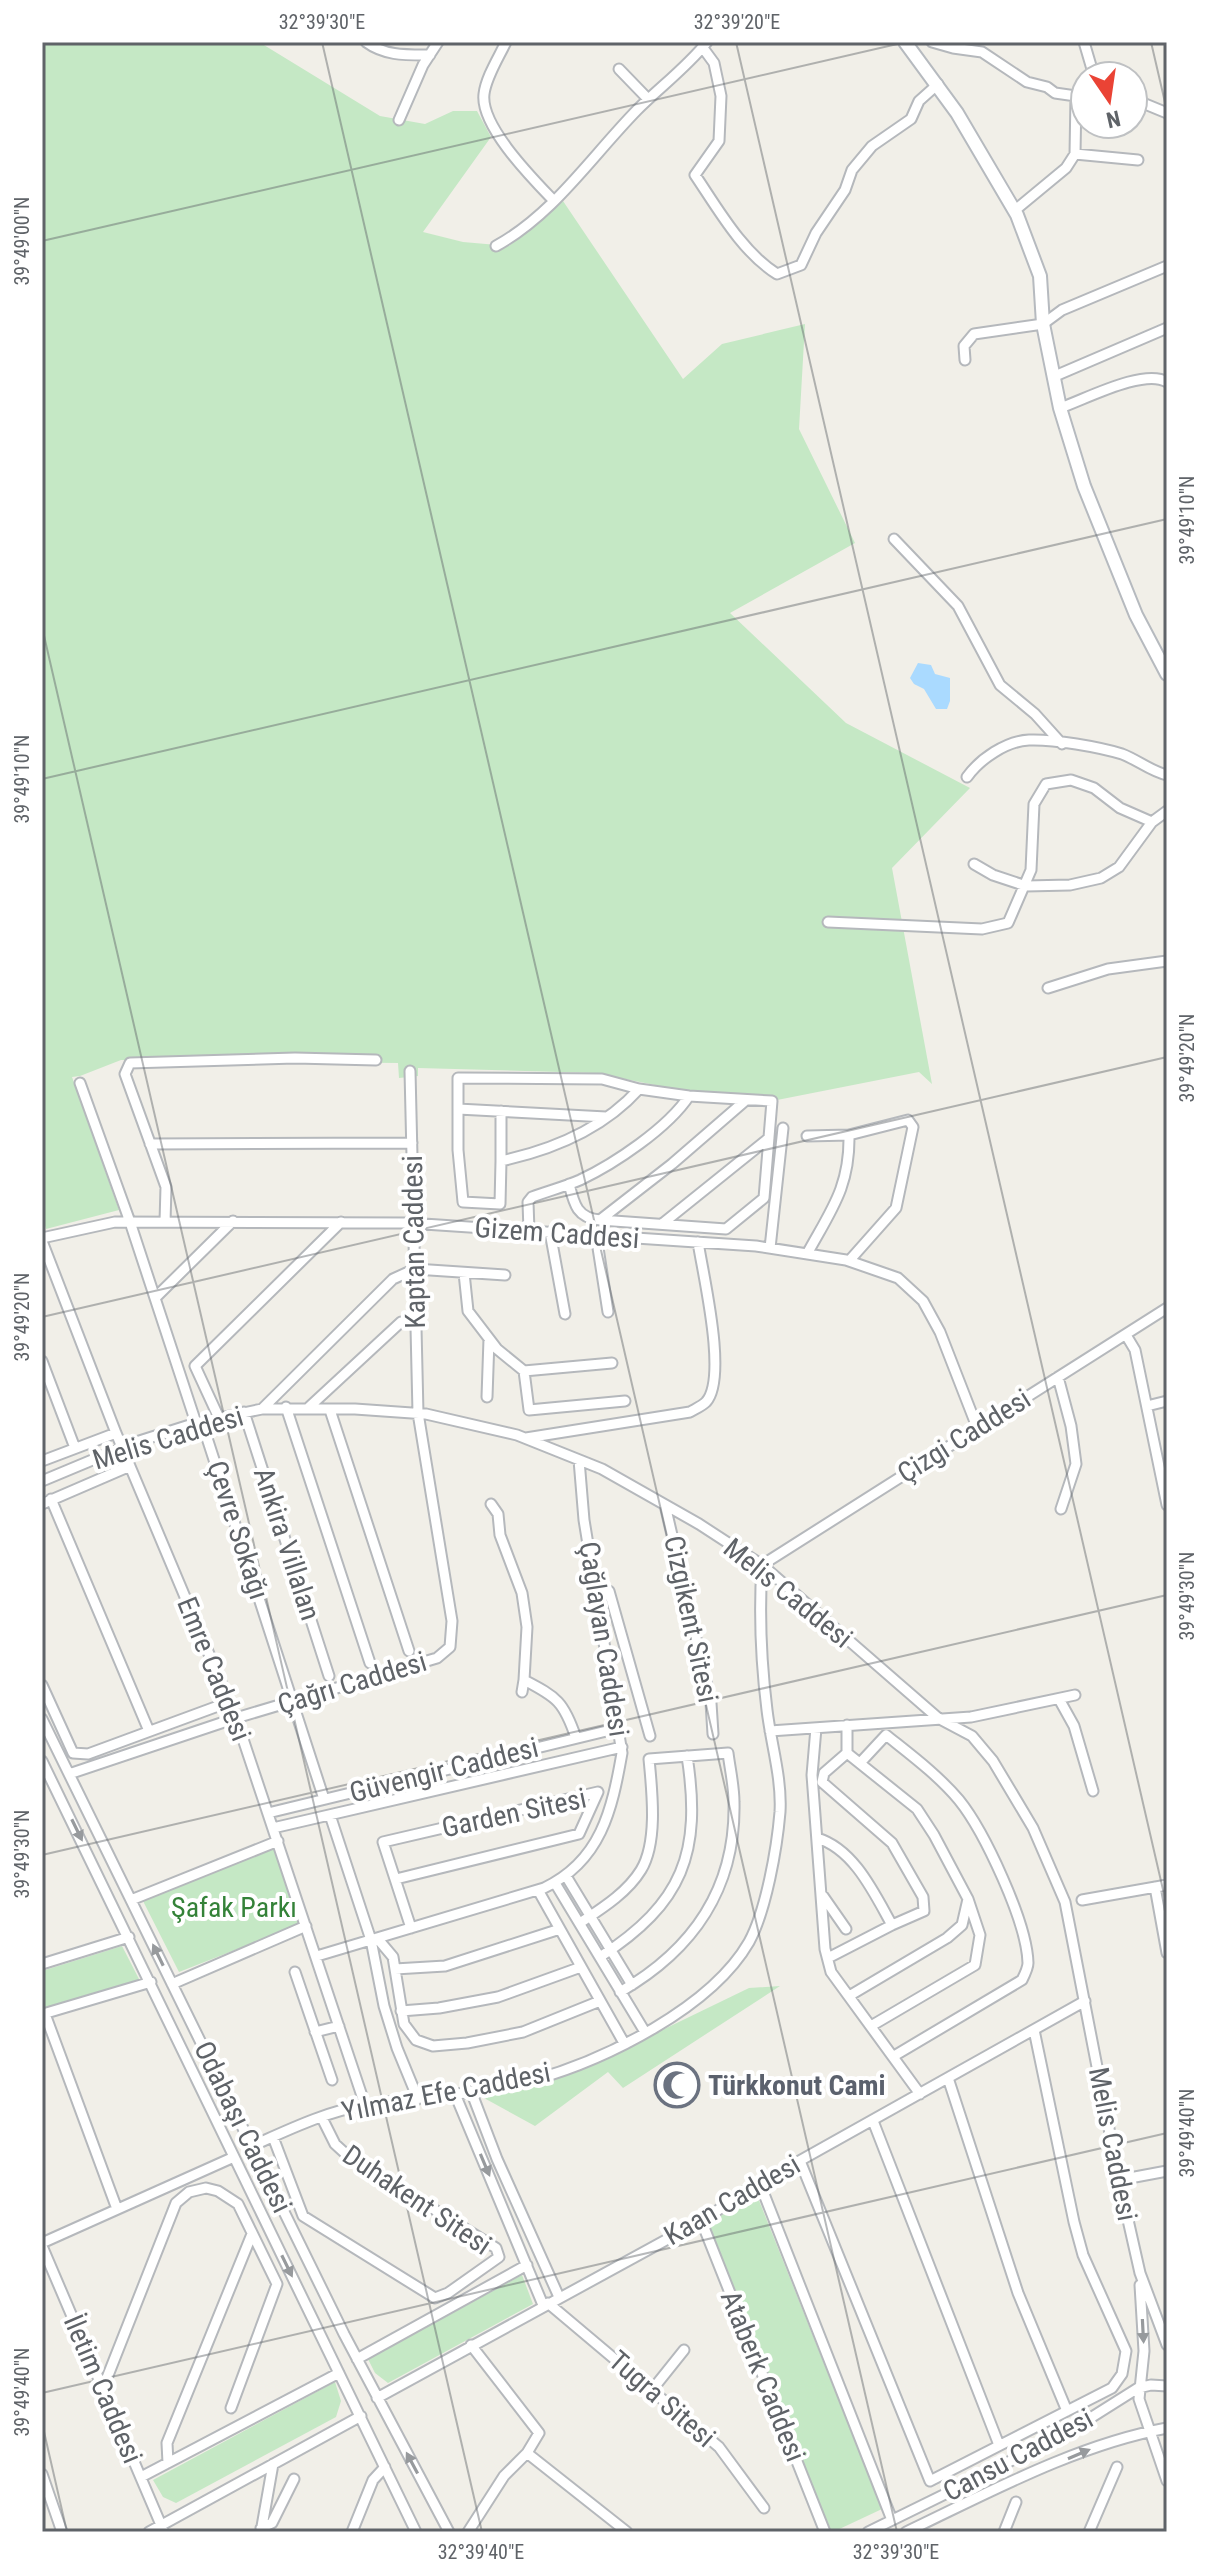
<svg xmlns="http://www.w3.org/2000/svg" width="1209" height="2574" font-family="'Roboto Condensed',sans-serif">
  <style>
    .green { fill: #c5e8c5 }
    .water { fill: #aadaff }
    .lines { fill: none; stroke-linecap: round; stroke-linejoin: round }
    .street-casing { stroke: #b5b8bc; stroke-width: 13 }
    .secondary-casing { stroke: #b6babf; stroke-width: 16 }
    .street { stroke: #fff; stroke-width: 9 }
    .secondary { stroke: #fff; stroke-width: 12 }
    .oneway { fill: #979a9d }
    .ticks { fill: none; stroke: #5f6368; stroke-width: 2; stroke-opacity: 0.45 }
    .labels { text-anchor: middle; dominant-baseline: central; stroke-width: 8; stroke-linejoin: round; paint-order: stroke }
    .street-label { font-size: 28px; fill: #5f6368; stroke: #fff }
    .park-label { font-size: 28px; fill: #348238; stroke: #fff }
    .worship-label { font-size: 28px; font-weight: bold; fill: #5b616d; stroke: #fff; text-anchor: start }
    .neatline { fill: none; stroke: #5f6368; stroke-width: 3 }
    .ticks-label { font-size: 20px; text-anchor: middle; fill: #5f6368 }
  </style>
  <rect width="100%" height="100%" fill="#f1efe8"/>
  <!-- green -->
  <path class="green" d="M42,42H259L380,116L425,124L453,111H477L491,137L423,232L463,242L509,246L563,201L683,379L722,344L805,324L799,429L855,543L730,613L846,723L970,788L892,868L932,1084L919,1072L772,1101L680,1090L595,1073L418,1068V1076L399,1078L398,1063L121,1060L80,1076L72,1077L119,1210L46,1229L42,1216Z
    M275,1847L301,1924L179,1972L143,1901Z
    M122,1946L140,1981L42,2009V1971Z
    M780,1986L623,2088L608,2072L535,2126L484,2098L588,2066L749,1988Z
    M756,2193L882,2509L833,2532H825L708,2224Z
    M522,2275L533,2304L388,2383L375,2373L368,2359Z
    M335,2382L341,2401L336,2417L176,2503L163,2497L153,2480Z"/>
  <!-- water -->
  <path class="water" d="M918,663L931,665L935,674L950,678V701L947,709H936L924,689L914,684L910,678Z"/>
  <g class="lines">
    <!-- street casing -->
    <g class="street-casing">
      <path id="street" d="M366,42C385,56 406,55 430,55
        M506,42C499,57 486,77 484,94C480,126 533,179 554,201
        M932,42L953,48L982,52L1027,82L1047,87L1055,93L1076,96L1085,94
        M1084,42L1094,76
        M703,48L714,63L721,96L719,141L695,175C718,209 742,252 777,274L801,265L816,233L845,190L852,170L872,146L911,119L919,101L938,84
        M619,69L648,99
        M1133,99L1167,113
        M399,120L423,65L438,42
        M1075,154L1138,160
        M1014,211L1066,168L1075,154L1076,96L1079,94
        M496,246C554,214 591,157 637,110C659,88 687,67 707,42
        M965,360L964,346L974,334L1043,324L1062,310L1167,266
        M1055,376L1167,328
        M1060,408C1086,399 1144,368 1167,382
        M894,539L958,606L1000,685L1035,714L1062,744
        M967,777C980,759 1006,741 1029,740C1054,739 1099,747 1122,754C1138,760 1150,771 1167,775
        M974,864L993,875L1026,886L1070,885L1101,878L1119,867L1152,822L1167,811
        M828,922L982,929L1008,923L1031,870L1034,804L1046,784L1071,780L1094,788L1120,808L1152,822
        M1048,988L1108,969L1167,961
        M80,1083L130,1222L196,1423L207,1438L324,1799
        M458,1109L606,1117
        M807,1136L849,1135L908,1120L913,1127L896,1208L849,1261
        M150,1144L412,1143
        M501,1161V1111
        M569,1184C574,1204 577,1218 600,1220L726,1229L764,1198L772,1101L689,1096L639,1089C603,1129 552,1150 501,1161L500,1204L463,1202L458,1150V1078L602,1079L639,1089
        M600,1220L672,1164L746,1100
        M165,1222L166,1187L125,1074L130,1063L295,1058L376,1060
        M662,1224L769,1138
        M529,1231L528,1202L532,1197C548,1191 564,1187 580,1180C614,1164 668,1128 689,1096
        M550,1232L565,1314
        M596,1235L608,1312
        M42,1238L115,1222L409,1223L756,1246L846,1260L898,1278L923,1301L940,1332L977,1427
        M42,1241L116,1433L236,1718L365,2105
        M770,1248L783,1128
        M807,1254C831,1210 850,1187 849,1135
        M464,1273L468,1311L497,1349L524,1371L612,1363
        M155,1298L233,1221
        M1126,1335L1135,1350L1167,1505
        M42,1361L75,1448
        M524,1371L529,1410L625,1401
        M1058,1377L1071,1426L1076,1464L1061,1509
        M487,1397L489,1339
        M1147,1406L1167,1401
        M286,1407L370,1663
        M262,1409L393,1279L415,1269L505,1275
        M307,1409L401,1322
        M330,1410L409,1651
        M244,1412L329,1676
        M219,1418L195,1366L341,1222
        M526,1438L690,1412C695,1409 702,1406 706,1402C728,1378 703,1275 698,1242
        M42,1461L116,1433
        M42,1481L133,1443L196,1423L262,1409H355L426,1414L517,1435L602,1469L699,1524L762,1565L938,1718L972,1736L993,1761L1033,1828L1065,1902L1119,2180L1140,2273L1167,2345
        M51,1499L149,1731
        M42,1504L130,1466
        M491,1504L498,1514L500,1535L522,1593L527,1627L524,1680C557,1697 564,1702 576,1738
        M665,1505L711,1703L713,1734
        M762,1565L1167,1308
        M595,1584L609,1591L650,1736
        M42,1685L73,1753L88,1754L229,1702
        M522,1692L524,1680
        M1059,1699L1074,1726L1093,1791
        M42,1719L344,2334L449,2532
        M847,1725V1753L917,1809L934,1835L968,1899L980,1935L975,1965L871,2026
        M816,1728L812,1775L825,1949L831,1972L920,2094
        M770,1731L971,1717L1075,1695
        M42,1761L416,2532
        M860,1763L886,1735C911,1755 938,1775 959,1800C984,1831 1027,1922 1028,1963C1028,1968 1025,1974 1022,1980L894,2056
        M69,1774L236,1718L437,1658L450,1647L452,1621L418,1413L410,1071
        M268,1813L619,1728
        M330,1815L371,1940L384,2006L397,2048L418,2099
        M273,1828L622,1747
        M817,1838C854,1849 874,1893 892,1925L924,1911L923,1897L892,1843L822,1782L824,1773L847,1753
        M566,1876L632,1985
        M396,1879L579,1834L598,1792L383,1842L411,1928
        M555,1883L645,2032
        M1155,1887L1167,1953
        M538,1890L624,2043
        M823,1896L846,1929
        M131,1900L278,1841
        M1082,1900L1167,1885
        M580,1923C601,1909 627,1893 641,1870C658,1842 652,1791 649,1759L728,1753C730,1769 734,1786 734,1802C736,1888 693,1950 620,1992
        M377,1938L393,1957L404,2024L416,2040L433,2046L467,2043L523,2032L600,2001
        M317,1956L544,1888C601,1861 612,1810 622,1753L584,1520L579,1460
        M600,1957C683,1903 702,1853 687,1756
        M828,1958L892,1925
        M42,1964L129,1937
        M395,1969L445,1966L560,1929
        M295,1972L332,2080
        M172,1984L306,1926
        M849,1996L947,1938L962,1925L968,1899
        M401,2011L439,2008L498,1997L581,1967
        M43,2014L151,1982
        M45,2014L117,2209
        M315,2032L339,2026
        M948,2078L1018,2293L1067,2411
        M471,2091L497,2159L559,2297
        M455,2094L543,2305
        M873,2121L999,2445
        M273,2137L303,2216L435,2298L448,2293L499,2257L496,2248L347,2155L335,2144L322,2118
        M252,2146C288,2130 327,2111 366,2105C421,2096 479,2095 534,2080C605,2060 711,2008 749,1942C766,1911 777,1848 780,1812C782,1778 771,1744 767,1710C761,1662 759,1613 762,1565
        M800,2161L930,2481L1112,2388L1122,2374L1126,2351L1083,2255L1074,2222L1034,2030
        M1119,2180L1167,2171
        M760,2184L892,2520
        M701,2220L825,2532
        M42,2243L234,2157
        M42,2246L164,2532
        M1140,2285L1144,2351L1139,2399L1167,2481
        M548,2303L719,2447L764,2508
        M471,2345L539,2433L527,2453L627,2532
        M357,2359L527,2265
        M103,2388L176,2203L189,2192L206,2188L218,2191L238,2204L277,2284L231,2408
        M652,2390L684,2350
        M377,2398L708,2217L744,2192L1085,2001
        M168,2463L167,2443L252,2234
        M42,2474L62,2532
        M141,2477L339,2373
        M261,2528L272,2523L294,2479
        M149,2532L361,2416
        M261,2532L273,2464
        M352,2532L373,2480L385,2467
        M468,2532L504,2476L527,2453
        M868,2532L990,2472L1092,2417L1138,2388L1151,2385L1167,2386
        M906,2532C990,2492 1076,2445 1167,2428
        M1004,2532L1016,2502
        M1089,2532L1117,2467"/>
    </g>
    <!-- secondary casing -->
    <g class="secondary-casing">
      <path id="secondary" d="M905,42L957,113L1017,215L1040,276L1043,324L1060,408L1084,486L1136,615L1167,674"/>
    </g>
    <!-- street -->
    <use href="#street" class="street"/>
    <!-- secondary -->
    <use href="#secondary" class="secondary"/>
  </g>
  <!-- one-way arrows -->
  <defs><path id="oneway-solid" d="M-6-.8H1V-3.2L6.5 0L1 3.2V.8H-6Z" transform="scale(2)"/></defs>
  <g class="oneway">
    <use href="#oneway-solid" transform="translate(77 1830) rotate(64)"/>
    <use href="#oneway-solid" transform="translate(158 1955) rotate(-116)"/>
    <use href="#oneway-solid" transform="translate(485 2165) rotate(67)"/>
    <use href="#oneway-solid" transform="translate(287 2266) rotate(64)"/>
    <use href="#oneway-solid" transform="translate(1143 2331) rotate(87)"/>
    <use href="#oneway-solid" transform="translate(1079 2454) rotate(-23)"/>
    <use href="#oneway-solid" transform="translate(412 2463) rotate(-118)"/>
  </g>
  <!-- ticks -->
  <path class="ticks" d="M322,42L897,2532M736,42L1167,1907M1151,42L1167,111M42,241L906,42M42,627L482,2532M42,779L1167,519M42,1317L1167,1057M42,1855L1167,1595M42,2393L1167,2133M42,2423L67,2532"/>
  <!-- icons -->
  <defs>
    <g id="mosque-ring" transform="scale(2.3)"><circle r="9.5" fill="#fff" stroke="#6b7280" stroke-width="1.5"/><path d="M3.5-4.9A6 6 0 1 0 3.5 4.9A5 5 0 1 1 3.5-4.9Z" fill="#6b7280"/></g>
  </defs>
  <g fill-rule="evenodd">
    <use href="#mosque-ring" x="677" y="2085"/>
  </g>
  <g class="labels">
    <!-- street labels -->
    <g class="street-label">
      <text transform="translate(557 1233) rotate(4)">Gizem Caddesi</text>
      <text transform="translate(414 1242) rotate(-91)">Kaptan Caddesi</text>
      <text transform="translate(964 1436) rotate(-32)">Çizgi Caddesi</text>
      <text transform="translate(168 1438) rotate(-17)">Melis Caddesi</text>
      <text transform="translate(238 1530) rotate(72)">Çevre Sokağı</text>
      <text transform="translate(287 1544) rotate(72)">Ankira Villalan</text>
      <text transform="translate(788 1593) rotate(39)">Melis Caddesi</text>
      <text transform="translate(691 1619) rotate(78)">Cizgikent Sitesi</text>
      <text transform="translate(604 1639) rotate(81)">Çağlayan Caddesi</text>
      <text transform="translate(214 1669) rotate(68)">Emre Caddesi</text>
      <text transform="translate(352 1683) rotate(-17)">Çağrı Caddesi</text>
      <text transform="translate(444 1770) rotate(-14)">Güvengir Caddesi</text>
      <text transform="translate(514 1813) rotate(-12)">Garden Sitesi</text>
      <text transform="translate(446 2092) rotate(-11)">Yılmaz Efe Caddesi</text>
      <text transform="translate(243 2127) rotate(64)">Odabaşı Caddesi</text>
      <text transform="translate(1113 2144) rotate(79)">Melis Caddesi</text>
      <text transform="translate(417 2200) rotate(34)">Duhakent Sitesi</text>
      <text transform="translate(732 2200) rotate(-30)">Kaan Caddesi</text>
      <text transform="translate(763 2376) rotate(68)">Ataberk Caddesi</text>
      <text transform="translate(103 2389) rotate(67)">İletim Caddesi</text>
      <text transform="translate(662 2399) rotate(41)">Tugra Sitesi</text>
      <text transform="translate(1018 2455) rotate(-28)">Cansu Caddesi</text>
    </g>
    <!-- park labels -->
    <g class="park-label">
      <text x="234" y="1907">Şafak Parkı</text>
    </g>
    <!-- worship labels -->
    <g class="worship-label">
      <text x="708" y="2085">Türkkonut Cami</text>
    </g>
  </g>
  <!-- border -->
  <rect width="1209" height="2574" fill="none" stroke="#ffffff" stroke-width="88"/>
  <!-- north arrow -->
  <g transform="translate(1109 100) rotate(167)"><circle r="38" fill="#ffffff" stroke="#bfc1c3" stroke-width="2"/>
  <path d="M0-6L14 30L0 20L-14 30Z" fill="#ea4335"/>
  <text y="-12" font-size="22" font-weight="bold" text-anchor="middle" fill="#5f6368">N</text>
  </g>
  <rect x="44" y="44" width="1121" height="2486" class="neatline"/>
  <g class="ticks-label">
    <text x="322" y="29">32°39'30"E</text>
    <text x="737" y="29">32°39'20"E</text>
    <text transform="translate(22 241) rotate(-90)" y="7">39°49'00"N</text>
    <text transform="translate(1187 520) rotate(-90)" y="7">39°49'10"N</text>
    <text transform="translate(22 779) rotate(-90)" y="7">39°49'10"N</text>
    <text transform="translate(1187 1058) rotate(-90)" y="7">39°49'20"N</text>
    <text transform="translate(22 1317) rotate(-90)" y="7">39°49'20"N</text>
    <text transform="translate(1187 1596) rotate(-90)" y="7">39°49'30"N</text>
    <text transform="translate(22 1854) rotate(-90)" y="7">39°49'30"N</text>
    <text transform="translate(1187 2133) rotate(-90)" y="7">39°49'40"N</text>
    <text transform="translate(22 2392) rotate(-90)" y="7">39°49'40"N</text>
    <text x="481" y="2559">32°39'40"E</text>
    <text x="896" y="2559">32°39'30"E</text>
  </g>
</svg>
